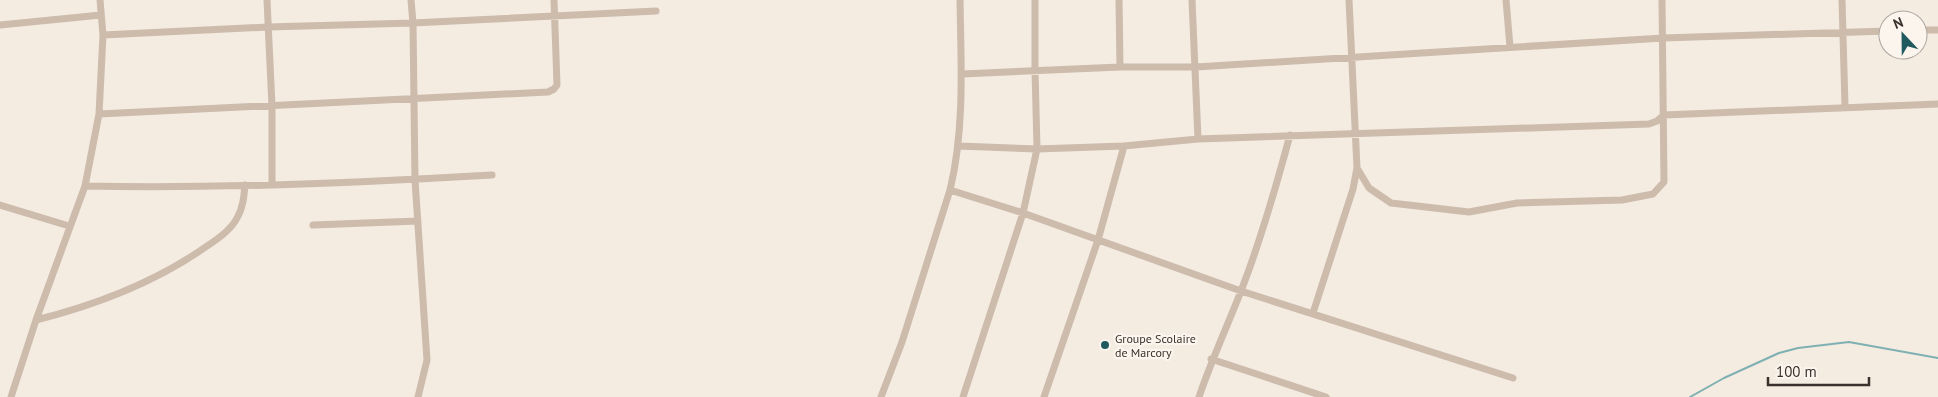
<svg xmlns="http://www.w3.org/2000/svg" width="1938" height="397" font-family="'PT Sans',sans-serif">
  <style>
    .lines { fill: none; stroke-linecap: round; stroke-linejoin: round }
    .stream { stroke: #7fb0b2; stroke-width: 2 }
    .street { stroke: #cdbbac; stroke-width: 7 }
    .poi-dot { fill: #1f5a5e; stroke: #fbf5ee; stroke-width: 2 }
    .labels { text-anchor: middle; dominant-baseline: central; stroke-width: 4.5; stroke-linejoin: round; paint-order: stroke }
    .poi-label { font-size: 12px; fill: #3b302b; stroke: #fbf5ee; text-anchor: start }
  </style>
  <rect width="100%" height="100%" fill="#f4ebe1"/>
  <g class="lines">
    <!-- stream -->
    <path class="stream" d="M1690,397L1724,378L1779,353L1798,348L1849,342L1938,358"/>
    <!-- street -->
    <path class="street" d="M267,0L272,106V184
      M411,0L413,23L415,180L427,360L418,397
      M1119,0L1120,67
      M1192,0L1198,139
      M1506,0L1510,47
      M1842,0L1845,106
      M0,25L101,15
      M1918,30H1938
      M103,35L268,27L413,23L656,11
      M962,74L1120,67H1196L1663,38L1888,31
      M99,114L548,92L554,89L557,85L554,0
      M958,146L1037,149L1124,146L1198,139L1649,124L1657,121L1664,115L1938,104
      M1357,168L1369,188L1391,203L1469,212L1517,203L1622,200L1653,194L1664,182L1662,0
      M85,186C220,189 357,183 492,175
      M950,190L1023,213L1241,291L1513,378
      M0,205L69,226
      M313,225L418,221
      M1313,313L1353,189L1357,168L1349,0
      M36,320C96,305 156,282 207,246C218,239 231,230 237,218C243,208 244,196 245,185
      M1211,359L1326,397
      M11,397L36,320L85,186L99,114L103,35L100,0
      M881,397L902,342L950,190C965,128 961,63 960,0
      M963,397L1023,213L1037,149L1035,70V0
      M1044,397L1098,240L1124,146
      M1199,397C1211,361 1227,327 1241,291C1261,240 1276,187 1290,135"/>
  </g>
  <!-- markers -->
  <circle class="poi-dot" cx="1105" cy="345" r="5"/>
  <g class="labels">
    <!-- poi labels -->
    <g class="poi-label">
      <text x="1115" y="338">Groupe Scolaire<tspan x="1115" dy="14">de Marcory</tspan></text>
    </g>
  </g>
  <!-- north arrow -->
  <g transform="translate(1903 35) rotate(338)"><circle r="24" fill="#fbf5ee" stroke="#aea6a0"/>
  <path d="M0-4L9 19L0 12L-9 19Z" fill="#1f5a5e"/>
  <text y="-8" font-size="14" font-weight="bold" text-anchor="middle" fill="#3b302b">N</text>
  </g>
  <!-- scale -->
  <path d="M1768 377v8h101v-8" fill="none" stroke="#3b302b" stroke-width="2.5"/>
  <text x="1776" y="377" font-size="15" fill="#3b302b" stroke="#fbf5ee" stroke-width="4" paint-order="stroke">100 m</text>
</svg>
